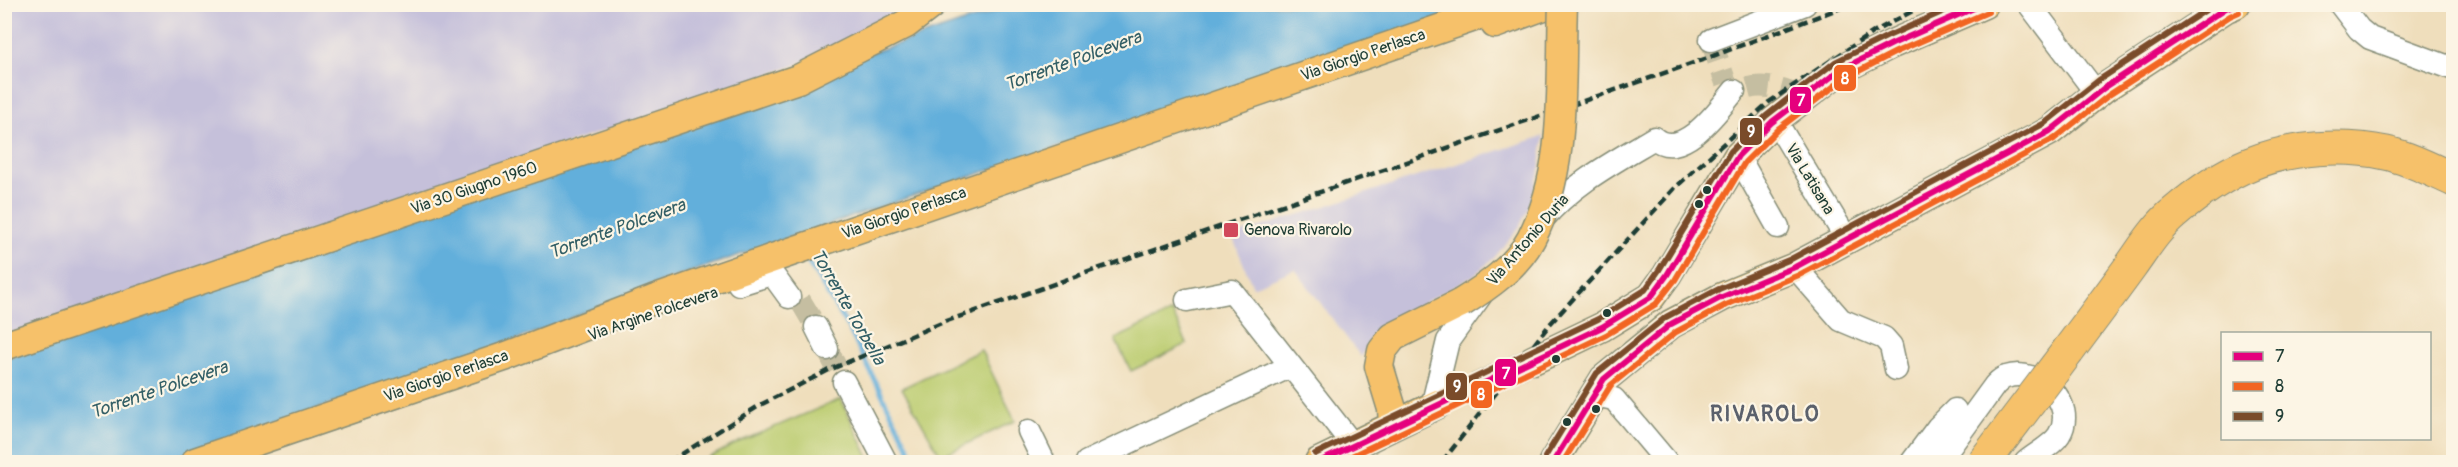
<svg xmlns="http://www.w3.org/2000/svg" width="2458" height="467" font-family="Pangolin,sans-serif">
  <style>
    .industrial { fill: #c5c0da }
    .green { fill: #bbcc6f; stroke: #6d8452; stroke-width: 1.5 }
    .water { fill: #62afdb; stroke: #407688; stroke-width: 1.5 }
    .lines { fill: none; stroke-linecap: round; stroke-linejoin: round }
    .stream { stroke: #62afdb; stroke-width: 4.5 }
    .minor-tunnel { stroke: #c5bea1; stroke-width: 22; stroke-dasharray: 22 11; stroke-linecap: butt }
    .major-tunnel { stroke: #c5bea1; stroke-width: 28; stroke-dasharray: 28 14; stroke-linecap: butt }
    .minor-casing { stroke: #878e78; stroke-width: 25 }
    .major-casing { stroke: #878e78; stroke-width: 31 }
    .highway-casing { stroke: #878e78; stroke-width: 35 }
    .minor { stroke: #fff; stroke-width: 22 }
    .major { stroke: #f6c16b; stroke-width: 28 }
    .highway { stroke: #f6c16b; stroke-width: 33 }
    .rail { stroke: #1f3d34; stroke-width: 4.5; stroke-dasharray: 9 4.5; stroke-linecap: butt }
    .major-bridge-casing { stroke: #878e78; stroke-width: 31; stroke-linecap: butt }
    .highway-bridge-casing { stroke: #878e78; stroke-width: 35; stroke-linecap: butt }
    .major-bridge { stroke: #f6c16b; stroke-width: 28 }
    .highway-bridge { stroke: #f6c16b; stroke-width: 33 }
    .bus-1-casing { stroke: #fcf5e5; stroke-width: 10 }
    .bus-2-casing { stroke: #fcf5e5; stroke-width: 10 }
    .bus-3-casing { stroke: #fcf5e5; stroke-width: 10 }
    .bus-1 { stroke: #e5007d; stroke-width: 6 }
    .bus-2 { stroke: #f26522; stroke-width: 6 }
    .bus-3 { stroke: #7a4b2a; stroke-width: 6 }
    .bus-dot { fill: #1f3d34; stroke: #fcf5e5; stroke-width: 2 }
    .poi-dot { fill: #d1495b; stroke: #fcf5e5; stroke-width: 2 }
    .labels { text-anchor: middle; dominant-baseline: central; stroke-width: 4.5; stroke-linejoin: round; paint-order: stroke }
    .street-label { font-size: 16px; fill: #1f3d34; stroke: #fcf5e5 }
    .poi-label { font-size: 16px; fill: #1f3d34; stroke: #fcf5e5; text-anchor: start }
    .water-label { font-size: 18px; font-style: italic; fill: #335f66; stroke: #fcf5e5 }
    .district-label { font-size: 22px; font-weight: bold; letter-spacing: 1.5px; fill: #5b616c; stroke: #fcf5e5 }
    .line-badge { stroke: #fcf5e5; stroke-width: 2 }
    .badge-label { font-size: 16px; text-anchor: middle; font-weight: bold; fill: #fff }
  </style>
  <rect width="100%" height="100%" fill="#fcf5e5"/>
  <filter id="ink" filterUnits="userSpaceOnUse"><feTurbulence type="fractalNoise" baseFrequency=".0167" numOctaves="2"/><feDisplacementMap in="SourceGraphic" scale="12" xChannelSelector="R" yChannelSelector="G"/><feConvolveMatrix kernelMatrix="1 2 1 2 8 2 1 2 1" color-interpolation-filters="sRGB"/></filter>
  <filter id="wash" filterUnits="userSpaceOnUse"><feTurbulence type="fractalNoise" baseFrequency=".008" numOctaves="4" result="noise"/><feDisplacementMap in="SourceGraphic" scale="24" xChannelSelector="R" yChannelSelector="G"/><feGaussianBlur stdDeviation="1.35" result="paint"/><feColorMatrix in="noise" values="0 0 0 0 0 0 0 0 0 0 0 0 0 0 0 0 0 1.4 0 .05"/><feComposite in="paint" operator="in"/></filter>
  <g filter="url(#wash)">
    <rect width="100%" height="100%" fill="#efdebc"/>
    <!-- industrial -->
    <path class="industrial" d="M5,5H914L799,64L5,336Z
      M1544,136L1539,172L1531,202L1519,228L1494,258L1473,276L1381,326L1370,339L1361,357L1295,269L1253,287L1232,236Z"/>
    <!-- green -->
    <path class="green" d="M1172,312L1187,344L1131,371L1115,339Z
      M981,350L1015,421L941,456L902,388Z
      M841,399L871,462H701L739,442Z"/>
    <!-- water -->
    <path class="water" d="M1016,5H1479L788,238L650,286L491,350L159,462H5L4,359L870,53Z"/>
    <g class="lines">
      <!-- stream -->
      <path class="stream" d="M805,257L849,329L916,462"/>
    </g>
  </g>
  <g filter="url(#ink)">
    <g class="lines">
      <!-- minor-tunnel -->
      <path class="minor-tunnel" d="M1711,40L1726,83
        M1748,88C1767,83 1785,91 1804,97
        M800,300L816,327
        M827,349L844,382"/>
      <!-- major-tunnel -->
      <path class="major-tunnel" d="M1438,404L1533,360
        M1367,461L1368,462"/>
      <!-- minor casing -->
      <g class="minor-casing">
        <path id="minor" d="M2029,4L2097,94
          M2340,4L2359,29L2370,38L2454,69
          M1711,40L1805,4
          M1775,120L1846,238
          M1738,156L1778,227
          M1542,220C1572,184 1614,162 1654,138C1681,162 1718,111 1734,91
          M1795,267L1841,320L1884,338L1891,346L1896,369
          M739,284L768,275H773L789,297
          M1187,300L1232,291L1353,445
          M816,327L827,349
          M844,382L886,462
          M1594,395L1614,399L1667,462
          M1432,407L1448,341L1481,295
          M1029,431L1044,462
          M1087,462L1291,366
          M1912,462L1938,427L1955,410
          M1939,462L1995,385C1998,382 2002,378 2006,377C2039,366 2078,404 2059,435C2052,446 2035,454 2026,462"/>
      </g>
      <!-- major casing -->
      <g class="major-casing">
        <path id="major" d="M1495,24L1549,4
          M4,346L798,79L906,24L932,4
          M1533,360L1602,327L1651,297L1667,275L1738,156L1775,120L1840,70L1892,44L1984,4
          M1393,425L1392,409L1379,366L1382,351L1393,337L1461,303
          M195,462L507,356L653,300L779,256L1512,4
          M1319,462L1438,404
          M1553,462L1604,379L1671,324L1722,297L1795,267L2050,131L2104,88L2226,8L2236,4"/>
      </g>
      <!-- highway casing -->
      <g class="highway-casing">
        <path id="highway" d="M2068,351C2089,323 2110,295 2131,266C2144,248 2156,228 2174,213C2196,194 2223,175 2250,164C2291,147 2343,144 2386,153C2409,158 2432,170 2454,180"/>
      </g>
      <!-- minor -->
      <use href="#minor" class="minor"/>
      <!-- major -->
      <use href="#major" class="major"/>
      <!-- highway -->
      <use href="#highway" class="highway"/>
      <!-- rail -->
      <path class="rail" d="M669,462L762,404L829,370L944,322L1705,59L1851,4
        M1442,462L1550,324L1676,187L1769,102L1875,31L1926,4"/>
      <!-- major-bridge casing -->
      <g class="major-bridge-casing">
        <path id="major-bridge" d="M1461,303C1487,287 1516,267 1531,239C1568,168 1560,81 1563,4"/>
      </g>
      <!-- highway-bridge casing -->
      <g class="highway-bridge-casing">
        <path id="highway-bridge" d="M1984,462L2068,351"/>
      </g>
      <!-- major-bridge -->
      <use href="#major-bridge" class="major-bridge"/>
      <!-- highway-bridge -->
      <use href="#highway-bridge" class="highway-bridge"/>
      <!-- bus-1 casing -->
      <g class="bus-1-casing">
        <path id="bus-1" d="M1319,462L1602,327L1651,297L1667,275L1738,156L1772,122L1840,70L1892,44L1983,4
          M1553,462L1604,379L1671,324L1722,297L1795,267L2050,131L2104,88L2226,8L2235,4"/>
      </g>
      <!-- bus-2 casing -->
      <g class="bus-2-casing">
        <path id="bus-2" d="M1339,462L1606,335L1656,304L1675,280L1745,162L1778,129L1845,78L1896,52L1988,12
          M1563,462L1611,385L1676,332L1726,305L1799,275L2054,139L2109,95L2230,16L2239,12"/>
      </g>
      <!-- bus-3 casing -->
      <g class="bus-3-casing">
        <path id="bus-3" d="M1315,454L1598,319L1645,290L1659,270L1731,151L1766,116L1835,62L1888,36L1960,4
          M1545,457L1597,373L1666,317L1719,289L1791,259L2045,123L2099,80L2215,4"/>
      </g>
      <!-- bus-1 -->
      <use href="#bus-1" class="bus-1"/>
      <!-- bus-2 -->
      <use href="#bus-2" class="bus-2"/>
      <!-- bus-3 -->
      <use href="#bus-3" class="bus-3"/>
    </g>
  </g>
  <!-- markers -->
  <g class="bus-dot">
    <circle cx="1707" cy="190" r="5"/>
    <circle cx="1699" cy="204" r="5"/>
    <circle cx="1607" cy="313" r="5"/>
    <circle cx="1556" cy="359" r="5"/>
    <circle cx="1596" cy="409" r="5"/>
    <circle cx="1567" cy="422" r="5"/>
  </g>
  <rect class="poi-dot" x="1223" y="222" width="16" height="16" rx="3"/>
  <g class="labels">
    <!-- street labels -->
    <g class="street-label">
      <text transform="translate(1363 55) rotate(-19)">Via Giorgio Perlasca</text>
      <text transform="translate(1810 179) rotate(59)">Via Latisana</text>
      <text transform="translate(474 188) rotate(-19)">Via 30 Giugno 1960</text>
      <text transform="translate(904 213) rotate(-19)">Via Giorgio Perlasca</text>
      <text transform="translate(1528 240) rotate(-49)">Via Antonio Duria</text>
      <text transform="translate(653 314) rotate(-19)">Via Argine Polcevera</text>
      <text transform="translate(446 376) rotate(-19)">Via Giorgio Perlasca</text>
    </g>
    <!-- poi labels -->
    <g class="poi-label">
      <text x="1244" y="230">Genova Rivarolo</text>
    </g>
    <!-- water labels -->
    <g class="water-label">
      <text transform="translate(1073 61) rotate(-20)">Torrente Polcevera</text>
      <text transform="translate(617 229) rotate(-20)">Torrente Polcevera</text>
      <text transform="translate(848 307) rotate(60)">Torrente Torbella</text>
      <text transform="translate(159 390) rotate(-19)">Torrente Polcevera</text>
    </g>
    <!-- district labels -->
    <g class="district-label">
      <text x="1765" y="414">RIVAROLO</text>
    </g>
  </g>
  <g class="line-badge">
    <rect x="1833" y="64" width="24" height="28" rx="6" fill="#f26522"/>
    <rect x="1789" y="86" width="23" height="28" rx="6" fill="#e5007d"/>
    <rect x="1739" y="117" width="24" height="29" rx="6" fill="#7a4b2a"/>
    <rect x="1494" y="358" width="23" height="29" rx="6" fill="#e5007d"/>
    <rect x="1445" y="372" width="23" height="29" rx="6" fill="#7a4b2a"/>
    <rect x="1470" y="380" width="23" height="29" rx="6" fill="#f26522"/>
  </g>
  <g class="badge-label">
    <text x="1845" y="84">8</text>
    <text x="1801" y="106">7</text>
    <text x="1751" y="137">9</text>
    <text x="1506" y="379">7</text>
    <text x="1457" y="392">9</text>
    <text x="1481" y="400">8</text>
  </g>
  <!-- margin -->
  <rect width="2458" height="467" fill="none" stroke="#fcf5e5" stroke-width="24"/>
  <!-- legend -->
  <rect x="2221" y="332" width="210" height="108" fill="#fcf5e5" stroke="#a4ab9e" stroke-width="1.5"/>
  <rect x="2233" y="352" width="30" height="9" fill="#e5007d" stroke="#a4ab9e" stroke-width="1.5"/>
  <text x="2275" y="362" font-size="18" fill="#1f3d34">7</text>
  <rect x="2233" y="382" width="30" height="9" fill="#f26522" stroke="#a4ab9e" stroke-width="1.5"/>
  <text x="2275" y="392" font-size="18" fill="#1f3d34">8</text>
  <rect x="2233" y="412" width="30" height="9" fill="#7a4b2a" stroke="#a4ab9e" stroke-width="1.5"/>
  <text x="2275" y="422" font-size="18" fill="#1f3d34">9</text>
</svg>
